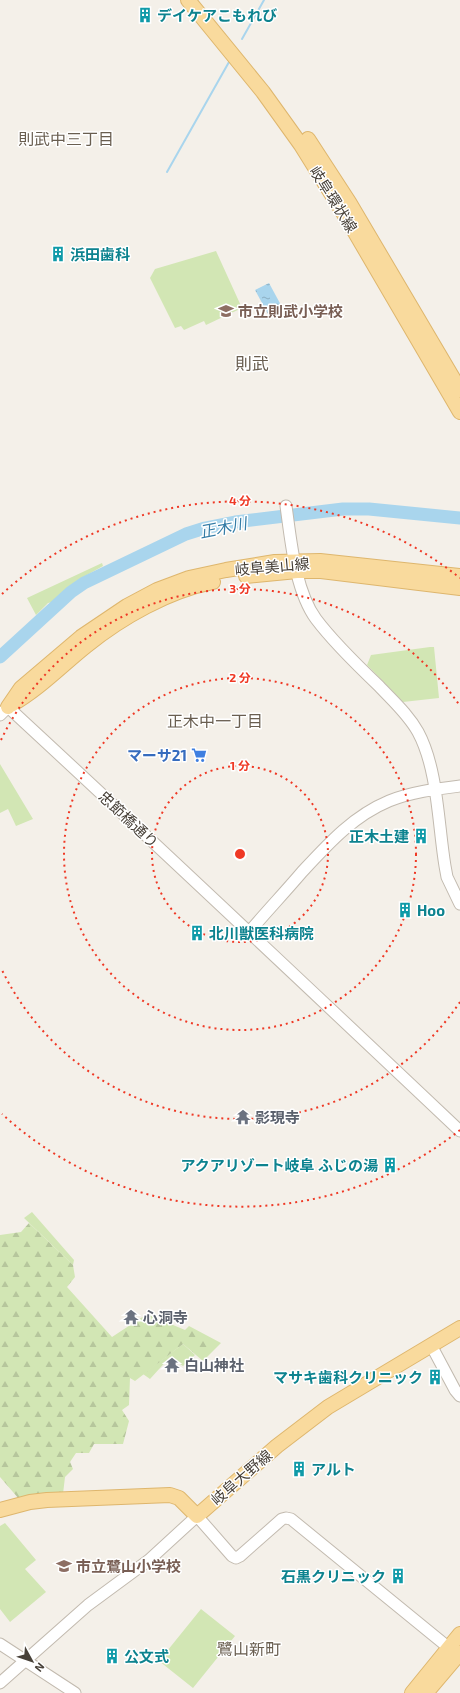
<svg xmlns="http://www.w3.org/2000/svg" width="460" height="1693" font-family="'Exo 2','Noto Sans JP',sans-serif">
  <style>
    .green { fill: #d2e6b4 }
    .forest { fill: url(#forest-firs) }
    .water { fill: url(#water-ripples) }
    .lines { fill: none; stroke-linecap: round; stroke-linejoin: round }
    .stream { stroke: #a9d5ed; stroke-width: 2 }
    .river { stroke: #a9d5ed; stroke-width: 13 }
    .minor-casing { stroke: #c2baaf; stroke-width: 13 }
    .major-casing { stroke: #deb66d; stroke-width: 16 }
    .minor { stroke: #fff; stroke-width: 11 }
    .major { stroke: #f9da9d; stroke-width: 14 }
    .ring { fill: none; stroke: #ef3925; stroke-width: 2; stroke-dasharray: 2 4 }
    .labels { text-anchor: middle; dominant-baseline: central; stroke-width: 3; stroke-linejoin: round; paint-order: stroke }
    .culture-label { font-size: 15px; font-weight: bold; fill: #0d838f; stroke: #fff; text-anchor: start }
    .street-label { font-size: 15px; fill: #474038; stroke: #fff }
    .education-label { font-size: 15px; font-weight: bold; fill: #785e54; stroke: #fff; text-anchor: start }
    .shop-label { font-size: 15px; font-weight: bold; fill: #366cbe; stroke: #fff; text-anchor: end }
    .worship-label { font-size: 15px; font-weight: bold; fill: #5b616d; stroke: #fff; text-anchor: start }
    .neighbourhood-label { font-size: 16px; fill: #695e50; stroke: #fff }
    .water-label { font-size: 16px; font-style: italic; fill: #347ca6; stroke: #fff }
    .quarter-label { font-size: 17px; fill: #695e50; stroke: #fff }
    .centre { fill: #ef3925; stroke: #fff; stroke-width: 2 }
    .ring-label { font-size: 12px; text-anchor: middle; font-weight: bold; fill: #ef3925; stroke: #fff; stroke-width: 3; stroke-linejoin: round; paint-order: stroke }
  </style>
  <defs>
    <pattern id="forest-firs" width="22" height="20" patternUnits="userSpaceOnUse"><rect width="22" height="20" fill="#d2e6b4"/><path d="M5 1l3.5 6h-7zM16 11l3.5 6h-7z" fill="#b6c69c"/></pattern>
    <pattern id="water-ripples" width="26" height="14" patternUnits="userSpaceOnUse"><rect width="26" height="14" fill="#a9d5ed"/><path d="M2 4q2-2 4 0t4 0M15 11q2-2 4 0t4 0" fill="none" stroke="#8baec1"/></pattern>
  </defs>
  <rect width="100%" height="100%" fill="#f4f0e9"/>
  <!-- green -->
  <path class="green" d="M216,251L242,308L206,325L204,321L184,330L181,326L175,328L150,278L155,269Z
    M102,563L103,566L78,580L53,602L48,603L36,615L27,598Z
    M430,647H434L439,698L403,702L367,665L371,655Z
    M0,764L33,819L16,826L8,809L0,813Z
    M32,1212L74,1260L73,1265L24,1218Z
    M183,1344L195,1355L183,1366L170,1357L150,1379L143,1374Z
    M5,1523L36,1560L25,1569L46,1592L10,1622L0,1609V1526Z
    M201,1609L235,1636L193,1688L159,1661Z"/>
  <!-- forest -->
  <path class="forest" d="M29,1223L73,1265L75,1277L67,1287L112,1337L147,1314L185,1330L189,1326L221,1343L203,1361L183,1344L135,1381L130,1378L129,1405L122,1410L129,1421L123,1444H94L89,1453H76L70,1462L73,1469L65,1477L63,1494L19,1499L0,1477V1235L21,1232Z"/>
  <!-- water -->
  <path class="water" d="M269,283L282,307L268,314L255,290Z"/>
  <g class="lines">
    <!-- stream -->
    <path class="stream" d="M242,39L264,0
      M167,172L229,62"/>
    <!-- river -->
    <path class="river" d="M0,657L71,592L84,583L186,534L205,528L235,522L343,509H369L460,518"/>
    <!-- minor casing -->
    <g class="minor-casing">
      <path id="minor" d="M286,506C291,541 295,590 316,619C334,643 358,666 379,686C393,701 408,714 418,732C438,769 438,824 445,866L447,877L460,904
        M0,715L8,707L23,721C170,857 315,994 460,1131
        M250,931C267,911 285,892 302,872C328,844 353,816 389,801C411,792 436,789 460,786
        M431,1345L455,1390L460,1396
        M0,1644L75,1693
        M0,1683L88,1605L149,1560L197,1516L232,1556L236,1558L240,1556L282,1519L286,1518L291,1519L454,1652"/>
    </g>
    <!-- major casing -->
    <g class="major-casing">
      <path id="major" d="M188,0L263,92L301,145L349,222L460,412
        M308,139L349,202L460,390
        M246,576L297,571H321L460,588
        M11,705C39,689 61,666 86,646C122,617 168,591 213,582
        M8,707L21,688L81,637L127,606L157,590L189,578L226,570L275,562L320,561L460,576
        M0,1510L30,1502L47,1500L170,1495L179,1498L197,1516L277,1446L328,1407L460,1328
        M412,1693L460,1634
        M426,1693L460,1653"/>
    </g>
    <!-- minor -->
    <use href="#minor" class="minor"/>
    <!-- major -->
    <use href="#major" class="major"/>
  </g>
  <!-- distance rings -->
  <g class="ring">
    <circle cx="240" cy="854" r="88"/>
    <circle cx="240" cy="854" r="176"/>
    <path d="M460 1002A265 265 0 0 1 1 968M1 740A265 265 0 0 1 460 706"/>
    <path d="M460 1130A353 353 0 0 1 2 1114M2 594A353 353 0 0 1 460 578"/>
  </g>
  <!-- icons -->
  <defs>
    <g id="building-bare" transform="scale(1.2)"><path d="M-4-6H4V6H1V3H-1V6H-4ZM-2.5-4.3h1.7v1.8h-1.7ZM.8-4.3h1.7v1.8H.8ZM-2.5-1h1.7V.8h-1.7ZM.8-1h1.7V.8H.8Z" fill="#0f9aa8" stroke="#fff" stroke-width="2.5" paint-order="stroke"/></g>
    <g id="school-bare" transform="scale(1.2)"><path d="M0-5L7-2L0 1L-7-2ZM-4 1L0 2.5L4 1V4Q0 6-4 4Z" fill="#8d6e63" stroke="#fff" stroke-width="2.5" paint-order="stroke"/></g>
    <g id="supermarket-bare" transform="scale(1.2)"><path d="M-6-5.5h2.5l.6 2H6L4.5 2H-2.5L-4.4-4H-6ZM-1.5 3.2a1.3 1.3 0 1 0 .1 0ZM3 3.2a1.3 1.3 0 1 0 .1 0Z" fill="#3f7fe0" stroke="#fff" stroke-width="2.5" paint-order="stroke"/></g>
    <g id="temple-bare" transform="scale(1.2)"><path d="M0-6L5-2H3V0L6.5 2.5H4V6H1.5V3h-3V6H-4V2.5H-6.5L-3 0V-2H-5Z" fill="#6b7280" stroke="#fff" stroke-width="2.5" paint-order="stroke"/></g>
  </defs>
  <g fill-rule="evenodd">
    <use href="#building-bare" x="145" y="15"/>
    <use href="#building-bare" x="58" y="254"/>
    <use href="#school-bare" x="226" y="311"/>
    <use href="#supermarket-bare" x="199" y="755"/>
    <use href="#building-bare" x="421" y="836"/>
    <use href="#building-bare" x="405" y="910"/>
    <use href="#building-bare" x="197" y="933"/>
    <use href="#temple-bare" x="243" y="1117"/>
    <use href="#building-bare" x="390" y="1165"/>
    <use href="#temple-bare" x="131" y="1317"/>
    <use href="#temple-bare" x="172" y="1365"/>
    <use href="#building-bare" x="435" y="1377"/>
    <use href="#building-bare" x="299" y="1469"/>
    <use href="#school-bare" x="64" y="1566"/>
    <use href="#building-bare" x="398" y="1576"/>
    <use href="#building-bare" x="112" y="1656"/>
  </g>
  <g class="labels">
    <!-- culture labels -->
    <g class="culture-label">
      <text x="157" y="15">デイケアこもれび</text>
      <text x="70" y="254">浜田歯科</text>
      <text x="409" y="836" text-anchor="end">正木土建</text>
      <text x="417" y="910">Hoo</text>
      <text x="209" y="933">北川獣医科病院</text>
      <text x="378" y="1165" text-anchor="end">アクアリゾート岐阜 ふじの湯</text>
      <text x="423" y="1377" text-anchor="end">マサキ歯科クリニック</text>
      <text x="311" y="1469">アルト</text>
      <text x="386" y="1576" text-anchor="end">石黒クリニック</text>
      <text x="124" y="1656">公文式</text>
    </g>
    <!-- street labels -->
    <g class="street-label">
      <text transform="translate(334 199) rotate(58)">岐阜環状線</text>
      <text transform="translate(272 566) rotate(-5)">岐阜美山線</text>
      <text transform="translate(129 819) rotate(43)">忠節橋通り</text>
      <text transform="translate(241 1477) rotate(-41)">岐阜大野線</text>
    </g>
    <!-- education labels -->
    <g class="education-label">
      <text x="238" y="311">市立則武小学校</text>
      <text x="76" y="1566">市立鷺山小学校</text>
    </g>
    <!-- shop labels -->
    <g class="shop-label">
      <text x="187" y="755">マーサ21</text>
    </g>
    <!-- worship labels -->
    <g class="worship-label">
      <text x="255" y="1117">影現寺</text>
      <text x="143" y="1317">心洞寺</text>
      <text x="184" y="1365">白山神社</text>
    </g>
    <!-- neighbourhood labels -->
    <g class="neighbourhood-label">
      <text x="66" y="138">則武中三丁目</text>
      <text x="215" y="720">正木中一丁目</text>
      <text x="249" y="1648">鷺山新町</text>
    </g>
    <!-- water labels -->
    <g class="water-label">
      <text transform="translate(223 527) rotate(-11)">正木川</text>
    </g>
    <!-- quarter labels -->
    <g class="quarter-label">
      <text x="252" y="363">則武</text>
    </g>
  </g>
  <circle cx="240" cy="854" r="6" class="centre"/>
  <g class="ring-label">
    <text x="240" y="505">4 分</text>
    <text x="240" y="593">3 分</text>
    <text x="240" y="682">2 分</text>
    <text x="240" y="770">1 分</text>
  </g>
  <!-- north arrow -->
  <g transform="translate(32 1661) rotate(130)" stroke="#ffffff" stroke-width="3" paint-order="stroke">
  <path d="M0-3L7 15L0 10L-7 15Z" fill="#474038"/>
  <text y="-6" font-size="11" font-weight="bold" text-anchor="middle" fill="#474038">N</text>
  </g>
</svg>
